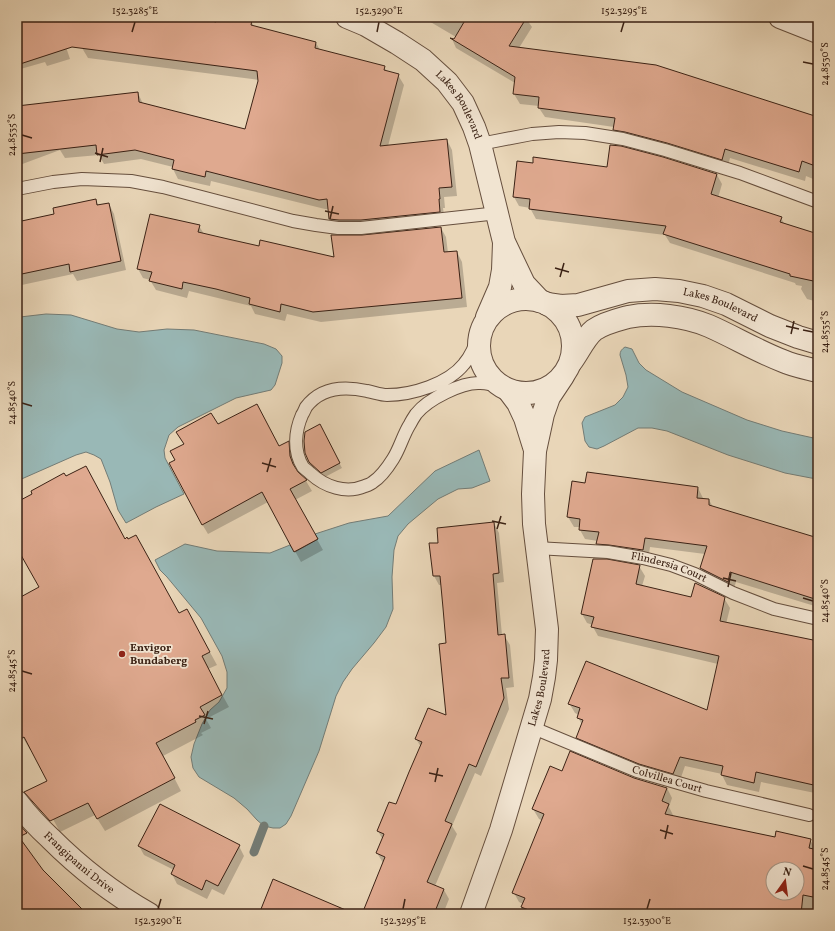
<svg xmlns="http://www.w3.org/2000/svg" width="835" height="931" font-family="Vollkorn,serif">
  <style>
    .water { fill: #99b8b6; stroke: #737c76 }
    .shadow { fill: #0003; fill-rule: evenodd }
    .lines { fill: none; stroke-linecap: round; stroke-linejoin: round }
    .stream { stroke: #737c76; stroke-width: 9 }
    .building { fill: #dfa98f; stroke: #3b2215; fill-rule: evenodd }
    .lane-casing { stroke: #664f3e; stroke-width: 14 }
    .street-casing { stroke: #664f3e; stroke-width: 24 }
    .lane { stroke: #f1e4d1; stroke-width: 12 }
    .street { stroke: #f1e4d1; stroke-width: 22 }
    .ticks { fill: none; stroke: #3b2215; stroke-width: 1.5 }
    .poi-dot { fill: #8f2418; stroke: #f1e4d1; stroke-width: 1.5 }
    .labels { text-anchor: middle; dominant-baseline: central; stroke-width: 3.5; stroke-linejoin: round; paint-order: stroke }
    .street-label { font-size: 11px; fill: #3b2215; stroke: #f1e4d1 }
    .poi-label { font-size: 11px; font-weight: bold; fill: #3b2215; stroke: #f1e4d1; text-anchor: start }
    .neatline { fill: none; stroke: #3b2215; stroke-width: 1.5 }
    .ticks-label { font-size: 10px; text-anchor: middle; fill: #3b2215 }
  </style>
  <rect width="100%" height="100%" fill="#e9d6b8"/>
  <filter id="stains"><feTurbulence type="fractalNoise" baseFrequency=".005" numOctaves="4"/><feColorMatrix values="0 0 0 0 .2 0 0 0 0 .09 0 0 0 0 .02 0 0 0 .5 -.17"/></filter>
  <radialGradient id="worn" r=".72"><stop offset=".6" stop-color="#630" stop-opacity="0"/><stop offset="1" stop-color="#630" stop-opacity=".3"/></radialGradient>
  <!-- water -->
  <path class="water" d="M46,314L71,315L117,329L139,332L167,329L194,330L264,344L276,349L282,356V363L275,385L271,390L236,398L178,427L169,435L164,450L165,458L184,494L156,507L126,523L118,510L110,482L101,459L94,455L86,452L76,455L17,481V319L20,317Z
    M625,347L632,349L639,363L646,370L682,392L747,420L782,431L818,439V479L811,478L785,473L728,455L667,431L652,428H638L604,446L597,449L589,447L585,441L582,423L585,417L615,405L623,397L628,387L626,375L620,355C620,351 622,349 625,347Z
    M479,450L490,481L472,488L458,489L438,499L408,524L398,536L394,550L392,577L393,609L386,627L374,643L352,669L343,682L336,696L319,751L291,816L286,824L280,828H273L264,826L257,820L247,809L234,798L199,777L193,768L191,757L194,744L202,724L210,710L219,702L227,688V672L222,656L201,618L167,577L160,570L155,560L185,544L217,551L270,553L290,545L295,552L318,539L315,534L349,523L388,516L435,471Z"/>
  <!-- shadow -->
  <path class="shadow" d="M17,17H56L70,59L47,66L45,62L17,70Z
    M86,17H191L217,23L218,17H233L251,21L254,27L316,43L320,50L384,67L387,72L398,75L404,85L388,146L447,140L452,150L457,196L444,197L445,208H443L445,221L336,229L330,219L329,209H325L211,181L210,186L178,179L173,169V167L141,159L104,164L99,155L65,158L60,150L17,166V107L138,93L143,104L246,130L259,80L88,58L82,48Z
    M422,17H525L532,27L519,48L818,120V181L806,176L805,181L730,158L727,169L619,139L614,130V127L545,117L539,108V106L520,104L514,94L515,83L456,48L452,39L455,40L456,37Z
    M534,164L717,175L722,184L718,198L781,218L785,225L818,235V302L807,299L801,289L802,286L796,285L795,283L670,243L665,235L536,219L530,208L519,206L514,197Z
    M95,200L99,206L109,204L114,214L126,270L77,281L73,274L17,286V223L55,215Z
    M199,226L204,234L260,247L335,258L362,236L441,228L446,237L448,253L457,252L462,262L467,307L321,322L287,314L285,321L255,314L251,306L222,299L189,291L187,298L156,290L150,280L143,278L138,269Z
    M218,426L279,447L288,442L294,452L295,467L298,474L306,481L312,491L295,500L323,550L301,562L268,502L208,534L202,524L176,460Z
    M319,426L342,468L325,477L313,467L308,458Z
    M586,484L698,488L703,498V499L709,500L713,507L818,540V607L736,582L733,591L706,578L701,568L705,554L650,547L648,560L603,553L597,544L598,541L585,539L580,530V527H574L568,517Z
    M17,503L125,540L178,615L194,623L217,665L208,669L229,707L206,719L211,728L201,733L203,735L163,756L181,791L105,831L95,815L60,832L36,788L48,781L32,750H30L17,727V600L40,588L17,511Z
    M494,523L499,533L504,582L497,583L502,635H504L510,645L514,687L506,688L509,709L481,776L475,773L452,826L457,834L435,886L444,890L449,899L443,914H363L383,863L377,853L383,840L378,831L396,806L421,747L416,739L447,716V644L442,585H439L434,576L439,544Z
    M639,566L645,576L642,586L692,598H724L730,608L726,624L818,643V803L814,796L815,793L761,782L759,792L727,785L722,775V774L685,766L679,783L583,747L577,738L582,725L578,717L579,715L575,713L569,703L708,712L718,664L598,636L593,627V625L587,623L582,614Z
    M563,773L634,779L667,788L672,798L669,807L673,815L647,914H520L523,904L519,902L514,893L543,821L539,819L533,809Z
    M775,838L810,840L816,849L815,851H818V907L813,906L811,914H678ZM773,869H797V893H773Z
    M139,846H239L244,856L224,895L212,889L207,899L177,884L172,874L174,870L144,855Z"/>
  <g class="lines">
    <!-- stream -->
    <path class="stream" d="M254,852L264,826"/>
  </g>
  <!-- building -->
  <path class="building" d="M17,17H195L216,22L217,17H237L252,20L251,25L316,42L315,48L385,66L384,70L399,74L380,146L447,139L452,187L439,188L440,199H439L440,212L361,220H339L329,219L327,199L319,200L206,171L205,177L172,169L174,160L135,150L97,155L96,145L17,154V106L138,92L139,102L245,129L258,81L257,71L72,47L17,65Z
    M467,17H527L509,46L656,65L818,117V167L802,161L799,172L725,149L722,160L667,143L625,132L613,130L615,118L538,108L539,97L513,94L515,77L450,38L454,39Z
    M610,145L621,146L663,157L717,174L711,194L782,217L780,222L818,234V282L790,276V274L663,234L666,226L529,209L530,199L513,197L517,161L533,163V157L607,167Z
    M96,199L97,205L109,203L121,261L70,272L69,264L17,275V222L54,214L53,208Z
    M150,214L200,225L198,232L228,239L259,246L260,240L334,257L331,235H362L441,227L444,252L457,251L462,298L313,312L281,304L280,312L249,304L250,298L216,289L183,282L182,289L149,281L152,272L137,269Z
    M257,404L279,446L289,441L290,456L293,464L298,472L307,480L290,489L318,539L294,552L262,492L202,525L169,463L175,460L170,451L184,444L176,432L211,413L218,424Z
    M320,424L340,463L321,473L309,462L305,453L304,441L305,432Z
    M86,466L125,539L127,537L128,539L136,535L179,613L187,609L210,652L202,656L222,695L200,707L205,715L195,720L196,722L156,743L175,778L97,819L88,803L50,821L24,792L47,781L24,737L17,741V599L39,587L17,548V502L32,494L31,491L64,473L66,476Z
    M587,472L698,487L697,498L709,499V505L818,538V600L730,572L728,582L700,568L707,546L645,538L643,550L609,545L596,544L599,532L579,530L580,519L567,517L572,481L585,483Z
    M494,522L499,573L493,574L498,635L505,634L509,678H501L504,698L476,767L469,764L445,821L452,824L427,882L444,889L434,914H362L385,857L376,853L384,834L377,831L389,802L396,804L409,772L422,742L415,739L428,708L446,715L439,644L446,643L443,608L440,576H433L429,543H438L437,528Z
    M593,559H607L640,565L636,584L691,597L695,583L725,597L720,621L818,641V786L756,772L754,783L721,775L723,766L680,757L673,774L639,764L576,738L583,720L577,718L580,708L568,704L586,661L707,710L719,656L591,627L594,617L581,614Z
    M570,751L634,778L667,788L662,801L669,804L665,814L775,837L776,831L811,839L809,848L818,850V898L803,895L801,914H539L521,907L525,898L512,893L544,814L532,809L550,766L562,771ZM773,869H797V893H773Z
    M160,804L240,845L218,886L206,880L202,890L171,874L175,865L138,846Z
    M17,822L27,833L19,837L43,870L87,914H17Z
    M273,879L355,914H259Z"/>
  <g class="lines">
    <!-- lane casing -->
    <g class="lane-casing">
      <g id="lane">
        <path d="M480,144L532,134L559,132L585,133L623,139L665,150L740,173L818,202"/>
        <path d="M17,189L53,182L82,179L107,180L131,181L163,187L293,221L316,225L338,228H361L498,213"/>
        <path d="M480,332C476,344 472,355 464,364C448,384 412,395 387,395C381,395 373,392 367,391C345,386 321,387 306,407C305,409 304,412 302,415C295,431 293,451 303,467C305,469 308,471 310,473C325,487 346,494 365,486C368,485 371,484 373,482C381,477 388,467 393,459C400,448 403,435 410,424C412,420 414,417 416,414C428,399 462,382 480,383C487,383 495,385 501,387"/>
        <path id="s1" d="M536,548L608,552L643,558L671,565L695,574L733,593L774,609L818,619"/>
        <path id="s2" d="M531,727L637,771L706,791L809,815"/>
      </g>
    </g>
    <!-- street casing -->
    <g class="street-casing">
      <g id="street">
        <path id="s3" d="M347,17L366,25L397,43L423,60L447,82L463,103L474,127L480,144L504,242L524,284L540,301"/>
        <path d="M780,17L818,32"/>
        <circle cx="526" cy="346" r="47"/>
        <path id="s4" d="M547,304L561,306L578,305L628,291L655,289L679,291L703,296L726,304L770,326L798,337L818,343"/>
        <path d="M487,317L500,287L503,270L504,243"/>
        <path d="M571,362C578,353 585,337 594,330C604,323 617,320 628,317C653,312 685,316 709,326C734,337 757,351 783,361C794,366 806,368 818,371"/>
        <path d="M509,391L518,403L525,418L535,450"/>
        <path id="s5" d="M17,802C27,815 38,827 50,838C80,868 112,893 149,914"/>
        <path id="s6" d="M471,914L501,830L540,699L544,677L546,660L547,629L534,524L533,494L535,451L543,414L549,397L563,376"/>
      </g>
    </g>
    <!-- lane -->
    <use href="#lane" class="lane"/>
    <!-- street -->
    <use href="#street" class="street"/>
  </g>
  <!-- ticks -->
  <path class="ticks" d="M132,32L135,22M377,32L379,22M621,32L624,22M803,62L813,64M22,135L32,138M95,153L108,157M100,162L103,148M325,211L339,214M330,219L333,206M555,268L569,272M560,277L564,263M786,326L799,329M803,330L813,332M791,334L794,321M22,403L32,406M262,463L276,467M267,472L271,458M492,521L506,524M497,529L501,516M723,578L736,581M728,587L731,573M803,598L813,601M22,671L32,674M199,716L213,719M204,724L208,711M429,773L443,776M435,782L438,768M660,830L673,834M665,839L668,825M803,866L813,869M158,909L161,899M403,909L405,899M647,909L650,899"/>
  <!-- markers -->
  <circle class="poi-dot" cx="122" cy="654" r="4"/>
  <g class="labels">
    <!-- street labels -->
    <g class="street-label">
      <text stroke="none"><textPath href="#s3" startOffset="146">Lakes Boulevard</textPath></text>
      <text stroke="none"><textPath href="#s4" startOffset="178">Lakes Boulevard</textPath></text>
      <text stroke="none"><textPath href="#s1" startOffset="135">Flindersia Court</textPath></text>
      <text stroke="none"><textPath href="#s6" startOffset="237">Lakes Boulevard</textPath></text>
      <text stroke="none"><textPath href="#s2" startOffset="146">Colvillea Court</textPath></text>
      <text stroke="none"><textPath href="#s5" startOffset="87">Frangipanni Drive</textPath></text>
    </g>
    <!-- poi labels -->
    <g class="poi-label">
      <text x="130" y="648">Envigor<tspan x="130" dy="13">Bundaberg</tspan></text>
    </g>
  </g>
  <!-- margin -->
  <rect width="835" height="931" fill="none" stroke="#e9d6b8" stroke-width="44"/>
  <!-- north arrow -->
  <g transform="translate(785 881) rotate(14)"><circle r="19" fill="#f1e4d1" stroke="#a89686"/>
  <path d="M0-3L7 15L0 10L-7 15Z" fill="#8f2418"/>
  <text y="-6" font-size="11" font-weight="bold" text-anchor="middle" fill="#3b2215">N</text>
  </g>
  <rect x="22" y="22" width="791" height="887" class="neatline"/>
  <g class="ticks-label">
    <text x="135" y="14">152.3285°E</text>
    <text x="379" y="14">152.3290°E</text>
    <text x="624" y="14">152.3295°E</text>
    <text transform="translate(824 64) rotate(-90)" y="4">24.8530°S</text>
    <text transform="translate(11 135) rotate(-90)" y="4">24.8535°S</text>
    <text transform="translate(824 332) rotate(-90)" y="4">24.8535°S</text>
    <text transform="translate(11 403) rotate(-90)" y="4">24.8540°S</text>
    <text transform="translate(824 601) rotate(-90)" y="4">24.8540°S</text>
    <text transform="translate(11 671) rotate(-90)" y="4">24.8545°S</text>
    <text transform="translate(824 869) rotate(-90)" y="4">24.8545°S</text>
    <text x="158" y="924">152.3290°E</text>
    <text x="403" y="924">152.3295°E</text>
    <text x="647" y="924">152.3300°E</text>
  </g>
  <rect width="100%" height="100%" filter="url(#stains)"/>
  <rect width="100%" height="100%" fill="url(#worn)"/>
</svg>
